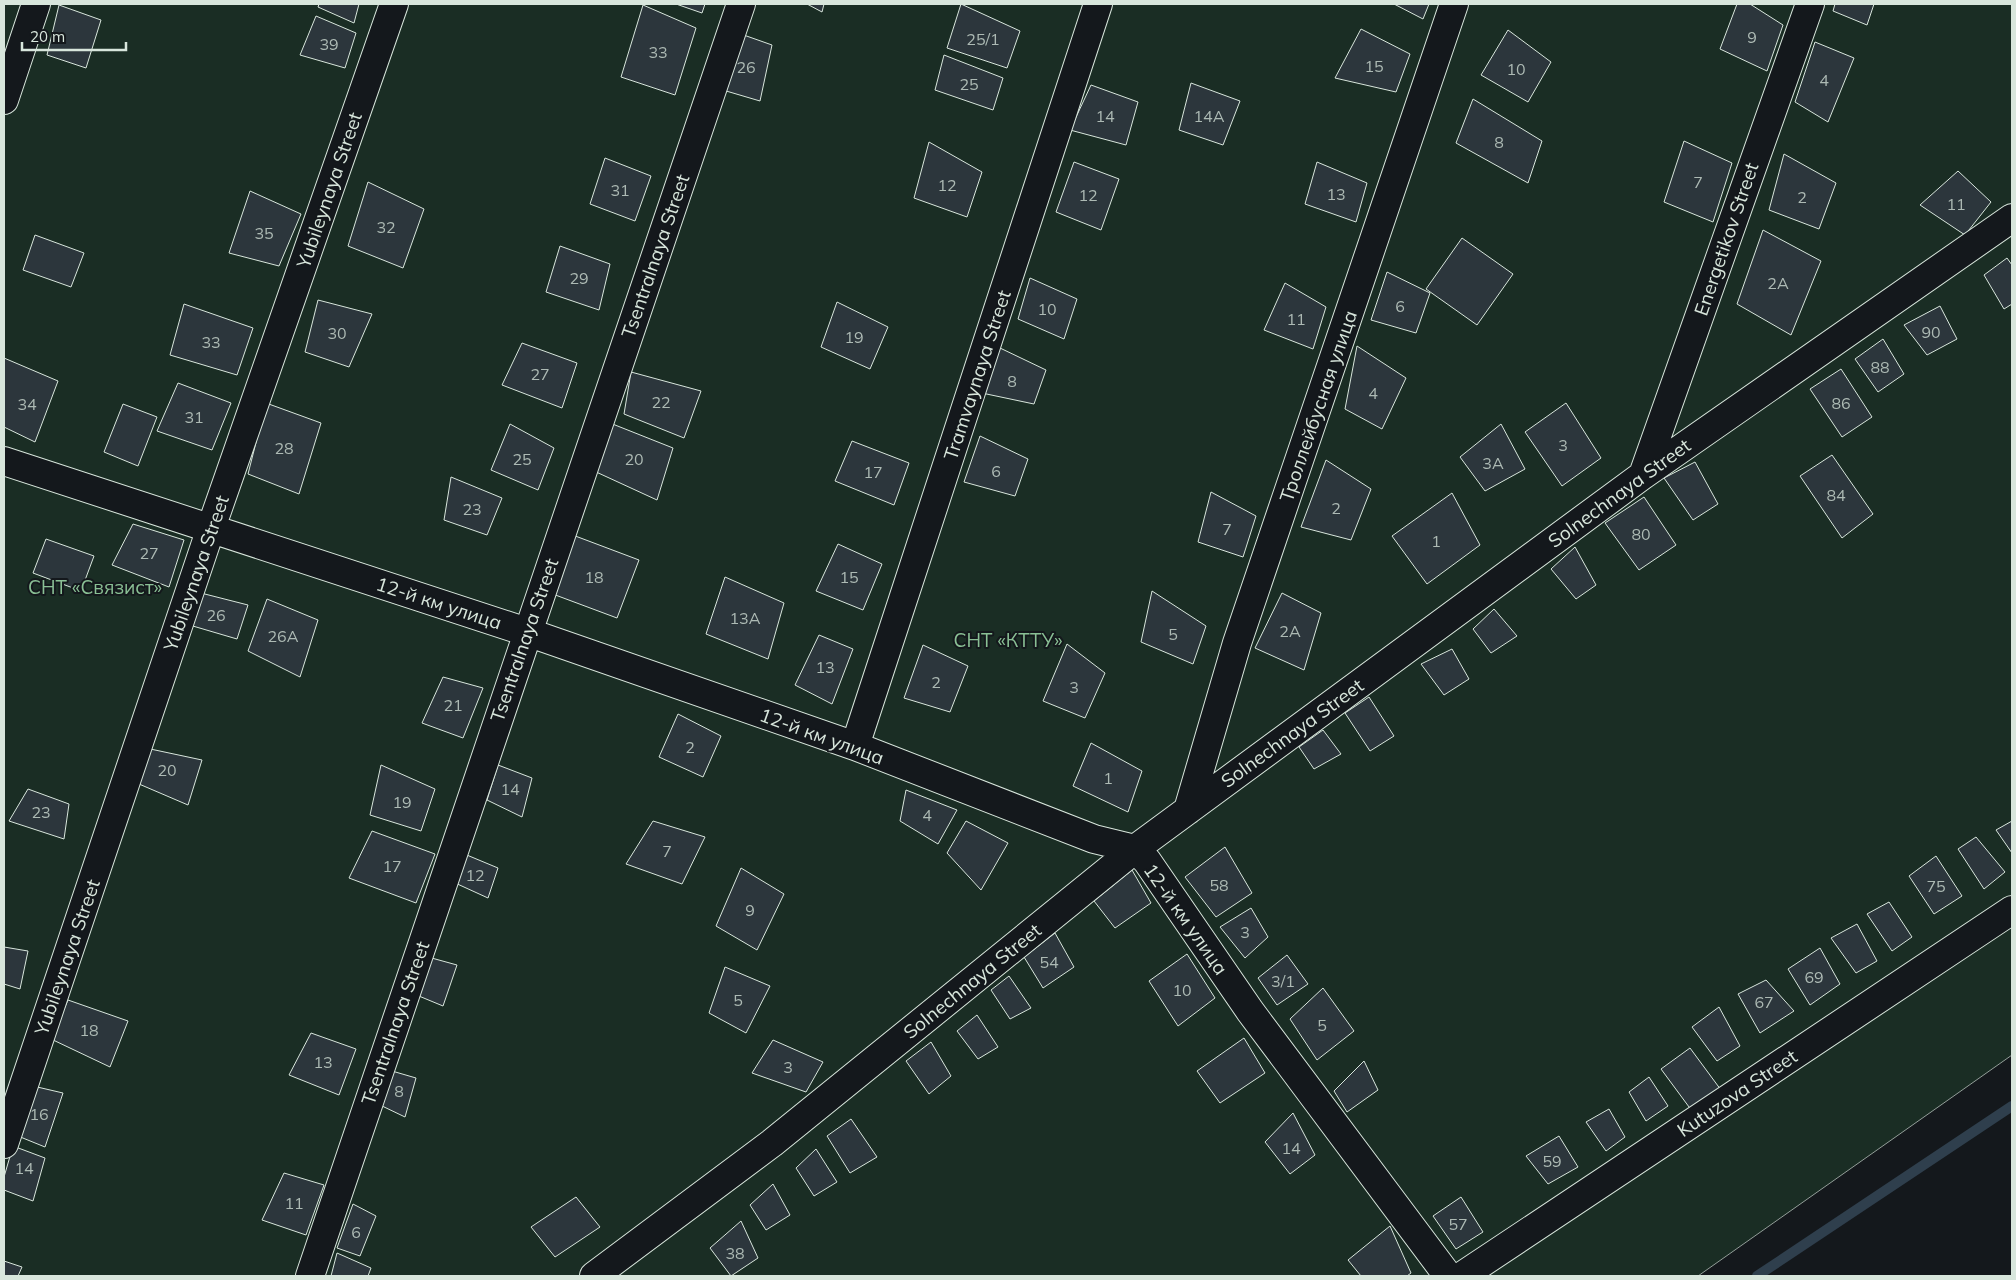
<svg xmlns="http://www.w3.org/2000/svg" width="2016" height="1280" font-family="Mulish,sans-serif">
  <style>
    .green { fill: #1a2d24; stroke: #939e99 }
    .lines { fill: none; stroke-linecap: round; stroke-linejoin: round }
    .stream { stroke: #2f3f4d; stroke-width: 10 }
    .building { fill: #2c363c; stroke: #d8e6dc }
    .minor-casing { stroke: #d8e6dc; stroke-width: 30 }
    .minor { stroke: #14181c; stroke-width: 28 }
    .labels { text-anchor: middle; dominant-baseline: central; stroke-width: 4; stroke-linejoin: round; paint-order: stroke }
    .number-label { font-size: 16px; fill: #adbab4 }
    .street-label { font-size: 19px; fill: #d8e6dc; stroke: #14181c }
    .park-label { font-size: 19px; fill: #8ac095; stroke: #14181c }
  </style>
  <rect width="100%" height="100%" fill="#14181c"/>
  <!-- green -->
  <path class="green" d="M4,4H2012V1055L1698,1276H4Z"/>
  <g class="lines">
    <!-- stream -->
    <path class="stream" d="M1757,1276L2012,1106"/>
  </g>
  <!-- building -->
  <path class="building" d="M319,4H359L354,23L318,7Z
    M676,4H705L702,13Z
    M807,4H824L822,12Z
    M961,4L1020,31L1007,68L947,48Z
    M1394,4H1429L1423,19Z
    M1737,4H1750L1783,25L1767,71L1720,49Z
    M1835,4H1874L1867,25L1833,11Z
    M59,5L101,20L86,68L47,55Z
    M643,5L696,28L675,95L621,77Z
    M316,16L356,33L345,68L300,55Z
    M1361,29L1410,54L1396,92L1335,78Z
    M1508,30L1551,62L1528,102L1481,75Z
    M738,33L772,45L760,101L716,88Z
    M1815,42L1854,58L1828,122L1795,102Z
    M944,55L1003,78L993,110L935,90Z
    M1191,83L1240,101L1223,145L1179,130Z
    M1091,85L1138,102L1126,145L1070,130Z
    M1473,99L1542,141L1528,183L1456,143Z
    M1684,141L1732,163L1713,222L1664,202Z
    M929,142L982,172L967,217L914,198Z
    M1784,154L1836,183L1819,229L1769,210Z
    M605,158L651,176L635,221L590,204Z
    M1074,162L1119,179L1101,230L1056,212Z
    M1317,162L1367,183L1356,222L1305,204Z
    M1958,171L1991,202L1965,235L1920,205Z
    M368,182L424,209L403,268L348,246Z
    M250,191L301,214L279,266L229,253Z
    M1763,230L1821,261L1791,335L1737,304Z
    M35,235L84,253L71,287L23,270Z
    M1462,238L1513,274L1477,325L1426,289Z
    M560,246L610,264L599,310L546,292Z
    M2007,258L2012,265V304L2004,309L1984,275Z
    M1387,272L1430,293L1416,333L1371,320Z
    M1030,278L1077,299L1064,339L1018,319Z
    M1285,283L1326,307L1313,349L1264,330Z
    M318,300L372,314L349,367L305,352Z
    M837,302L888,327L870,369L821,347Z
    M184,304L253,328L237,375L170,355Z
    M1940,306L1957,339L1927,355L1904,325Z
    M1883,339L1904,374L1878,392L1855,359Z
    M522,343L577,363L562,408L502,385Z
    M1357,346L1406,378L1382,429L1345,409Z
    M1000,348L1046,370L1034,404L977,392Z
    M4,358L58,381L35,442L4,427Z
    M1841,369L1872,417L1842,437L1810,389Z
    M631,372L701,391L684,438L624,414Z
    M178,383L231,403L212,450L157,431Z
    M266,403L321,423L299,494L248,474Z
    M1566,403L1601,458L1562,486L1525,432Z
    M123,404L157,417L138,466L104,452Z
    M610,423L673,448L657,500L594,471Z
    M510,424L554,448L538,490L491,470Z
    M1501,424L1525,469L1485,491L1460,457Z
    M980,436L1028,459L1015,496L964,482Z
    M852,441L909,463L894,505L835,481Z
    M1832,455L1873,514L1842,538L1800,476Z
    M1326,460L1371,489L1351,540L1301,527Z
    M1695,462L1718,504L1693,520L1664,478Z
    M451,477L502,498L487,535L444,520Z
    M1211,492L1256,516L1243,557L1198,542Z
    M1452,493L1480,545L1427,584L1392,536Z
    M1644,497L1676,545L1639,570L1605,523Z
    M133,524L184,540L169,587L112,565Z
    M570,534L639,560L617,618L550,593Z
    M46,539L94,556L81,591L33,573Z
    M838,544L882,564L863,610L816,591Z
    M1575,547L1596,585L1576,599L1551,569Z
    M725,577L784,603L768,659L706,634Z
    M193,591L248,605L237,639L186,624Z
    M1152,591L1206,626L1193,664L1141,642Z
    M1282,593L1321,613L1304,670L1255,648Z
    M267,599L318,620L300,677L248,651Z
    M1494,609L1517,636L1491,653L1473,629Z
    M819,635L853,649L832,704L795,685Z
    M1067,644L1105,673L1085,718L1043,701Z
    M923,645L968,666L950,712L904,698Z
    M1452,649L1469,679L1444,695L1421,664Z
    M443,677L483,688L463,738L422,723Z
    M1369,697L1394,736L1370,751L1345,713Z
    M678,714L721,736L703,777L659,757Z
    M1323,730L1341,754L1314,769L1299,747Z
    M1091,743L1142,771L1128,812L1073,786Z
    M141,747L202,760L188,805L132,781Z
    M381,765L435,789L421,831L370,815Z
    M498,765L532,778L522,817L487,800Z
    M28,789L69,804L64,839L9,821Z
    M906,790L957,810L938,844L900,821Z
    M653,821L705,837L682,884L626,864Z
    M966,821L1008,843L981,890L947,853Z
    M2012,821V853L1996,830Z
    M372,831L435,854L416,903L349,878Z
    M1976,837L2005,872L1984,889L1958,849Z
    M1225,847L1252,893L1216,917L1185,877Z
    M462,853L498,868L488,898L453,882Z
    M1936,856L1962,896L1934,914L1909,876Z
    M741,868L784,894L757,950L716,926Z
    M1132,870L1151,903L1115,928L1094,901Z
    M1889,902L1912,937L1892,951L1867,914Z
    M1251,908L1268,937L1245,958L1220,927Z
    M1857,924L1877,961L1856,973L1831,938Z
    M1055,933L1074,967L1043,988L1024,957Z
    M4,947L28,951L20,989L4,984Z
    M1820,948L1840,984L1810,1005L1788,969Z
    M1187,954L1215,998L1178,1026L1149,981Z
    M1287,955L1308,984L1277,1005L1258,978Z
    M428,957L457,965L443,1006L414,994Z
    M725,967L770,986L746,1033L709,1013Z
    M1009,976L1031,1008L1010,1019L991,990Z
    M1766,980L1794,1011L1760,1033L1738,994Z
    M1323,988L1354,1031L1317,1060L1290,1019Z
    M68,1000L128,1021L110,1067L51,1039Z
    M1719,1007L1740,1046L1717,1061L1692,1027Z
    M977,1015L998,1047L978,1059L957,1031Z
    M311,1033L356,1049L339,1095L289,1075Z
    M1244,1038L1265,1073L1220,1103L1197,1071Z
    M773,1040L823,1062L806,1092L752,1073Z
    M931,1042L951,1076L929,1094L906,1061Z
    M1690,1048L1721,1090L1692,1111L1661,1069Z
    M1364,1061L1378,1090L1347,1112L1334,1091Z
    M392,1071L416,1078L405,1117L380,1105Z
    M1649,1077L1668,1106L1646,1121L1629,1092Z
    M33,1086L63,1093L45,1147L13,1134Z
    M1609,1109L1625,1137L1606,1151L1586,1122Z
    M1293,1113L1315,1155L1290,1174L1265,1142Z
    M851,1119L877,1157L850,1173L827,1136Z
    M1559,1136L1578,1167L1548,1184L1526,1156Z
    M13,1146L45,1158L33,1201L4,1190V1177Z
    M816,1149L837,1182L814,1196L796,1168Z
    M284,1173L324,1185L306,1235L262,1220Z
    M773,1184L790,1215L766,1230L750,1205Z
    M576,1197L600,1227L555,1257L531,1227Z
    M1461,1197L1483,1232L1456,1249L1433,1216Z
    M353,1204L376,1216L360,1256L337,1248Z
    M741,1221L758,1258L731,1276L710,1248Z
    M1390,1226L1411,1273L1407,1276H1361L1348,1260Z
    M337,1253L371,1268L368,1276H331Z
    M4,1261L22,1267L18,1276H4Z"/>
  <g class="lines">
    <!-- minor casing -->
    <g class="minor-casing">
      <path id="minor" d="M4,100L36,4
        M4,461L527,632L855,746L1094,839L1135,849L1147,861L1250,1011L1448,1276
        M1643,475L1810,4
        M855,746L1098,4
        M1188,810L1237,643L1454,4
        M4,1144L211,528L394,4
        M310,1276L741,4
        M594,1276L772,1143L1135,849L1188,810L1643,475L2012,218
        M1462,1276L2012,910"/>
    </g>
    <!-- minor -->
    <use href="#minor" class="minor"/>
  </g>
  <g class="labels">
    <!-- number labels -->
    <g class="number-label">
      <text x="1752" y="37">9</text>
      <text x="983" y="39">25/1</text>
      <text x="329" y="44">39</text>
      <text x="658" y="52">33</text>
      <text x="1374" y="66">15</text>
      <text x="746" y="67">26</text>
      <text x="1516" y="69">10</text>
      <text x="1824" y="80">4</text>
      <text x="969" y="84">25</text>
      <text x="1105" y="116">14</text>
      <text x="1209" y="116">14А</text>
      <text x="1499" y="142">8</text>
      <text x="1698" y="182">7</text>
      <text x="947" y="185">12</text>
      <text x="620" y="190">31</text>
      <text x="1336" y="194">13</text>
      <text x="1088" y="195">12</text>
      <text x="1802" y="197">2</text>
      <text x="1956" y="204">11</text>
      <text x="386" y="227">32</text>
      <text x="264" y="233">35</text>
      <text x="579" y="278">29</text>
      <text x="1778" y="283">2А</text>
      <text x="1400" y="306">6</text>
      <text x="1047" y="309">10</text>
      <text x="1296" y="319">11</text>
      <text x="1931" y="332">90</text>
      <text x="337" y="333">30</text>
      <text x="854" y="337">19</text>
      <text x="211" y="342">33</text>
      <text x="1880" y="367">88</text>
      <text x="540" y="374">27</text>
      <text x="1012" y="381">8</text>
      <text x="1373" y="393">4</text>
      <text x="661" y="402">22</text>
      <text x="1841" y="403">86</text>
      <text x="27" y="404">34</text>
      <text x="194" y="417">31</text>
      <text x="1563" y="445">3</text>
      <text x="284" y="448">28</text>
      <text x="522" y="459">25</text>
      <text x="634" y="459">20</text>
      <text x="1493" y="463">3А</text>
      <text x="996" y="471">6</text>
      <text x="873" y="472">17</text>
      <text x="1836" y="495">84</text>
      <text x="1336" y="508">2</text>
      <text x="472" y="509">23</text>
      <text x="1227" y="529">7</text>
      <text x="1641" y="534">80</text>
      <text x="1436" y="541">1</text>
      <text x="149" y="553">27</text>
      <text x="594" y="577">18</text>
      <text x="849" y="577">15</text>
      <text x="216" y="615">26</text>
      <text x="745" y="618">13А</text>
      <text x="1290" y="631">2А</text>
      <text x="1173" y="634">5</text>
      <text x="283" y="636">26А</text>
      <text x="825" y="667">13</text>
      <text x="936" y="682">2</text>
      <text x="1074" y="687">3</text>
      <text x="453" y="705">21</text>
      <text x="690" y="747">2</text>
      <text x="167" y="770">20</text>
      <text x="1108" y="778">1</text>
      <text x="510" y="789">14</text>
      <text x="402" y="802">19</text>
      <text x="41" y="812">23</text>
      <text x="927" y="815">4</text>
      <text x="667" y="851">7</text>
      <text x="392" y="866">17</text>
      <text x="475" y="875">12</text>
      <text x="1219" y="885">58</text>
      <text x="1936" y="886">75</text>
      <text x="750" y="910">9</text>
      <text x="1245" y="932">3</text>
      <text x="1049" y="962">54</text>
      <text x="1814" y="977">69</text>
      <text x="1283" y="981">3/1</text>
      <text x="1182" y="990">10</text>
      <text x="738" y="1000">5</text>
      <text x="1764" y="1002">67</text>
      <text x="1322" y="1025">5</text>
      <text x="89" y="1030">18</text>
      <text x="323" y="1062">13</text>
      <text x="788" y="1067">3</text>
      <text x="399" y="1091">8</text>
      <text x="39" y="1114">16</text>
      <text x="1291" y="1148">14</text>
      <text x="1552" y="1161">59</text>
      <text x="24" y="1168">14</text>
      <text x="294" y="1203">11</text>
      <text x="1458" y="1224">57</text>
      <text x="356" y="1232">6</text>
      <text x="735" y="1253">38</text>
    </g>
    <!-- street labels -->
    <g class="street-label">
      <text transform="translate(329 190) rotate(-71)">Yubileynaya Street</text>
      <text transform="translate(1726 239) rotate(-71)">Energetikov Street</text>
      <text transform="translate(655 256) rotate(-71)">Tsentralnaya Street</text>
      <text transform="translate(977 375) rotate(-72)">Tramvaynaya Street</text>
      <text transform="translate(1318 406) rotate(-71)">Троллейбусная улица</text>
      <text transform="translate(1619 493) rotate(-36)">Solnechnaya Street</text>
      <text transform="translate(196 573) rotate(-71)">Yubileynaya Street</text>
      <text transform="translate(439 603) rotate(18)">12-й км улица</text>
      <text transform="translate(524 640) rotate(-71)">Tsentralnaya Street</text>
      <text transform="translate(1292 733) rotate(-36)">Solnechnaya Street</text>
      <text transform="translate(822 736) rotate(20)">12-й км улица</text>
      <text transform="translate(1186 919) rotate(55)">12-й км улица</text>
      <text transform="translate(67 957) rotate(-71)">Yubileynaya Street</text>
      <text transform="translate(972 981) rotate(-39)">Solnechnaya Street</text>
      <text transform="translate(395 1023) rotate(-71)">Tsentralnaya Street</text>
      <text transform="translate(1737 1093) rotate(-34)">Kutuzova Street</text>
    </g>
    <!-- park labels -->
    <g class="park-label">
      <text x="95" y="587">СНТ «Связист»</text>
      <text x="1008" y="640">СНТ «КТТУ»</text>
    </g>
  </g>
  <!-- border -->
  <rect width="2016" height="1280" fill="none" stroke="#d8e6dc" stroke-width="10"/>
  <!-- scale -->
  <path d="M22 42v8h104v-8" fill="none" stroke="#d8e6dc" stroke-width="2.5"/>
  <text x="30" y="42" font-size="15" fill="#d8e6dc" stroke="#14181c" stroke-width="4" paint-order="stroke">20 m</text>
</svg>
